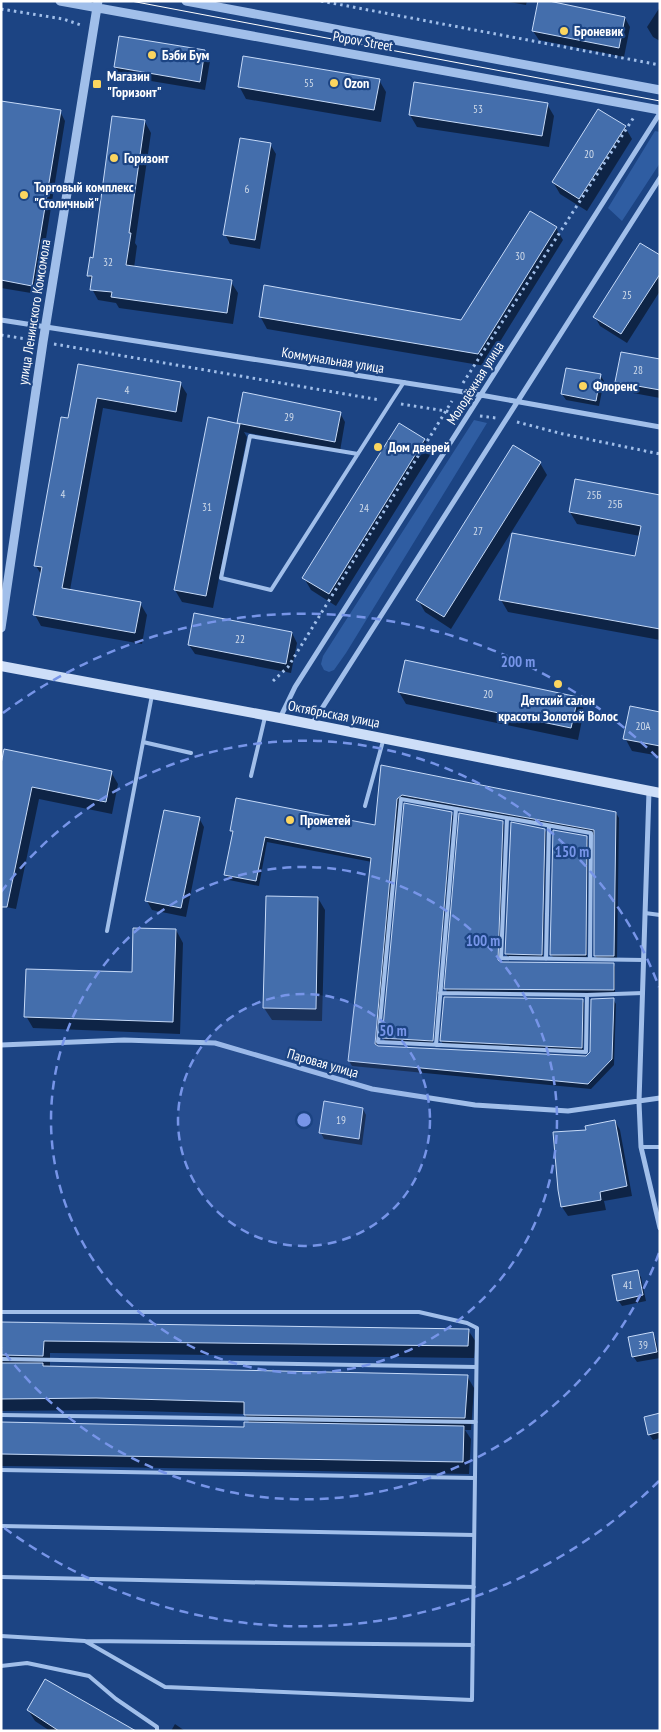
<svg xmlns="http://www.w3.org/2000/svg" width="661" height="1732" font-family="'PT Sans Narrow',sans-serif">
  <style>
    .green { fill: #2f5da2 }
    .shadow { fill: #0007 }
    .building { fill: #446eac; stroke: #c6daf8 }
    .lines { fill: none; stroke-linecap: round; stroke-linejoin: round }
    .path { stroke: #a1bfea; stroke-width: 3; stroke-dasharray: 2.5 4; stroke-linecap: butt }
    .service { stroke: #a1bfea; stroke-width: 4 }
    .minor { stroke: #a1bfea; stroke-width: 5 }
    .tertiary { stroke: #a1bfea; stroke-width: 9 }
    .secondary { stroke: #cddef8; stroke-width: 10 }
    .tram { stroke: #fff; stroke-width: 1 }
    .ring { fill: none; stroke: #7795e8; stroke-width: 2.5; stroke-dasharray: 9 6 }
    .poi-dot { fill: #fbd55f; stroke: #1c4483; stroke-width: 2 }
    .labels { text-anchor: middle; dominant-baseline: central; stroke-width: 4.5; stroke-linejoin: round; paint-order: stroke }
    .number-label { font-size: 11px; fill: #d0dbea }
    .poi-label { font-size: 14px; font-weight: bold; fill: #fff; stroke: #1c4483; text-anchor: start }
    .street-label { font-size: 14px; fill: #fff; stroke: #1c4483 }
    .centre { fill: #7795e8; stroke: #1c4483; stroke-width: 2.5 }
    .ring-label { font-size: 15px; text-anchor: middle; font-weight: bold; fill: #7795e8; stroke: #1c4483; stroke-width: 4.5; stroke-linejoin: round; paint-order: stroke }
  </style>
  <rect width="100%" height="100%" fill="#1c4483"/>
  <!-- green -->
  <path class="green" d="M655,131L660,132V163L622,221L608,208Z
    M474,420L487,423L346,653L334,670L329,672L324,670L321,664L323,656Z"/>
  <!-- shadow -->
  <path class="shadow" d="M504,1H527L526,5Z
    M660,7V41L653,37L647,27Z
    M625,18L630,27L624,57L539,40L533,31Z
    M205,52L210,61L205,90L121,76L115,67Z
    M379,80L386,92L381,122L246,99L239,86Z
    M1,102L60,111L65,121L37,294L1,288Z
    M547,104L554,116L549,147L417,127L410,115Z
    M145,122L151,133L135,243L137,246L134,268L231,282L238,293L233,324L119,308L116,303L98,300L92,289L93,282L88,275Z
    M625,127L632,139L587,211L560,194L553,182Z
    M270,144L276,154L260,249L230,244L225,234Z
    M556,228L563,240L485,366L267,329L260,316L461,322Z
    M660,257V291L627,343L600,326L595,317Z
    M660,360V398L622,391L616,381Z
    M79,365L180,383L187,394L182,422L103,408L70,590L140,603L147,615L142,644L41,626L35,615L42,576L36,566L69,420Z
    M600,375L604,381L599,406L566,400L562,394Z
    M340,413L345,422L340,451L244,432L247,437L213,608L182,602L175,590L239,425L238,423Z
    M399,424L425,440L432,452L336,606L311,590L304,578Z
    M540,463L547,475L451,629L425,612L418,600Z
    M660,496V640L508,612L501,600L636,558L640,536L577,524L570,512Z
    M292,633L297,643L291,673L195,654L189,645Z
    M399,692L577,698L584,710L578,740L406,704Z
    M660,714V756L632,751L625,738Z
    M383,767L616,813L619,818L617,961L598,960L595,955V835L405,800L400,804L377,1047L587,1057L591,1053L613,999L616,1004L614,1065L591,1089L352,1066L349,1061L372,862L267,842L259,886L229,880L226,875L234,835L231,830L376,826Z
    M1,771L111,772L118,784L112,814L39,799L16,909L1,906Z
    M405,805L451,813L453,816L433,1043L385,1041L383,1038Z
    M461,815L502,822L504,825L499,962L614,965L615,967V993L447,992L446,989Z
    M199,818L204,827L186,917L152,910L147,901Z
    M544,830L546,832L543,957H508L506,954Z
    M586,837L588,840L587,958L553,957L551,955Z
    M267,897L318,898L325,910L322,1021L272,1020L264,1008Z
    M176,930L183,943L180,1034L33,1028L26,1016L133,974Z
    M582,1000L584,1003L583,1050L443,1044L441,1041Z
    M363,1109L366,1115L362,1145L324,1139L321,1133Z
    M615,1121L620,1130L632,1196L604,1201L606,1210L568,1216L562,1207L559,1190L587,1131Z
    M637,1271L641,1277L646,1301L622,1306L618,1300Z
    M1,1323L468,1330L476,1342L474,1358L50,1353V1367L467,1376L474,1388L471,1430H465L471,1439L469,1474L110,1467L1,1466V1424L245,1428L250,1424L245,1414L104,1410L1,1411Z
    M653,1334L656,1340L660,1358L637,1362L633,1356Z
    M660,1414V1438L653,1440L649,1434Z
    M28,1710L133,1731H50L35,1721Z
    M175,1724L185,1731H171Z"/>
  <!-- building -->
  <path class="building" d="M538,1H549L625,17L619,48L532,31Z
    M119,36L205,50L200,82L114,67Z
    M243,56L380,79L374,110L238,87Z
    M414,82L548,103L542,136L409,115Z
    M1,101L61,110L32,286L1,280Z
    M598,109L626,126L579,199L552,182Z
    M112,116L145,120L129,233H131L126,265L232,280L227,313L111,297L112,292L90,290L92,276H87L90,257L93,258Z
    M240,138L271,143L255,240L223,235Z
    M530,211L557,227L478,354L259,317L264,285L461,320Z
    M640,243L660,255V274L621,334L593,317Z
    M621,352L660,359V390L615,382Z
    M78,364L181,382L176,412L97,398L62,588L141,602L135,633L33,615L42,567L34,566L61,417L68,418Z
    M566,368L601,374L596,401L561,394Z
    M243,392L341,412L335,442L237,423Z
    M208,417L240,424L206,596L174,590Z
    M399,423L425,439L329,594L302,578Z
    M513,445L541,462L444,617L416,600Z
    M575,479L660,495V629L499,600L512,533L635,556L641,526L569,512Z
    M194,613L292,632L286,664L188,645Z
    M405,660L578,697L571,728L398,692Z
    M630,706L660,712V746L623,739Z
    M4,749L112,771L106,802L32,787L7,907H1V764Z
    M381,765L616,812L614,956H594V830L402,795L397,799L375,1044L378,1046L586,1056L590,1052L591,999L614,998L612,1059L588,1084L348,1061L371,858L265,837L256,881L224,875L233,831H230L236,798L375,825Z
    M404,803L452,812L433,1041L382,1038Z
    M164,810L200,817L181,908L145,901Z
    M459,813L503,821L498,960L501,962L614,963V990L444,989Z
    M511,822L545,829L542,955L505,954Z
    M553,830L587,836L586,955H550Z
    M266,896L318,897L316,1009L263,1008Z
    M133,928L176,929L173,1022L24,1017L26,969L132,972Z
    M444,997L583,999L582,1048L440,1041Z
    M324,1101L363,1108L359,1139L319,1133Z
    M615,1120L627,1186L600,1192L601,1200L561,1207L558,1190L553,1132L586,1130L585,1126Z
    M638,1270L643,1295L617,1301L612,1275Z
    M1,1322L469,1329L468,1346L44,1341L43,1356L1,1355Z
    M653,1332L657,1352L632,1357L628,1337Z
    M1,1363H43V1366L468,1375L465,1418L244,1415V1402L96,1398L1,1399Z
    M660,1413V1432L648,1435L644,1417Z
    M1,1422L244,1427V1422L464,1426L463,1462L1,1454Z
    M45,1679L136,1731H59L27,1710Z"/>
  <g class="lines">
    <!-- path -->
    <path class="path" d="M321,1L660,65
      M1,9L63,19L81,25
      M1,335L33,340
      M54,344L380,400
      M463,383L634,117
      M401,404L459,413
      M480,416L496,418
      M517,422L563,434L660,454
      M273,681L288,667L452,401"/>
    <!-- service -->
    <path class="service" d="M358,454L250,436L221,578L271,590L391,402L404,382
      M143,742L191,753
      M251,776L265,717
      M365,806L383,741
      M507,819L501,958L644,960
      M645,913L660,915
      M107,931L152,695
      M546,959L549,826
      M440,993L587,995L643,993
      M587,995L586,1052L378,1042L401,799L591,833L590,959
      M436,1045L456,809
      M641,1147H660
      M1,1312H419L467,1323L477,1328L472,1700L165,1687L85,1641L1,1636
      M1,1359L476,1367
      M1,1415L476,1422
      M1,1470L475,1478
      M1,1526L474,1535
      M1,1577L474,1587
      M85,1641L473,1645
      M1,1666L27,1663L89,1676L116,1699L157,1727V1731"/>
    <!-- minor -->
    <path class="minor" d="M1,320L458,391L660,427
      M280,718L295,687L660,113
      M312,724L660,178
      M649,791L639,1102L641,1147L660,1228
      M1,1045L124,1040L215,1043L372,1089L475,1105L568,1111L660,1098"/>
    <!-- tertiary -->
    <path class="tertiary" d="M60,1L660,110
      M186,1L660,90
      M1,628L43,342L98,1"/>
    <!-- secondary -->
    <path class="secondary" d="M1,666L280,718L660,793"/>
    <!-- tram -->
    <path class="tram" d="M131,1L660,101"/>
  </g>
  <!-- distance rings -->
  <circle cx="304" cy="1120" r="126" fill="#7795e8" fill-opacity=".12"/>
  <g class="ring">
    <circle cx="304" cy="1120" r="126"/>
    <circle cx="304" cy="1120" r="253"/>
    <path d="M659 1253A379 379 0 0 1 1 1348M1 892A379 379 0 0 1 659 987"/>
    <path d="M659 1481A506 506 0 0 1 3 1527M3 713A506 506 0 0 1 659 759"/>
  </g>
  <!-- markers -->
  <g class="poi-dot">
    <circle cx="564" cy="31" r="5"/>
    <circle cx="152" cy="55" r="5"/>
    <circle cx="334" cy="83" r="5"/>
    <rect x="92" y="79" width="10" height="10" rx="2.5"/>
    <circle cx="114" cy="158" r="5"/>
    <circle cx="24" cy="195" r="5"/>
    <circle cx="583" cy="386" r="5"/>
    <circle cx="378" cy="447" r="5"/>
    <circle cx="558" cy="684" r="5"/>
    <circle cx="290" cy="820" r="5"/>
  </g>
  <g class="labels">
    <!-- number labels -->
    <g class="number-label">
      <text x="309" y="83">55</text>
      <text x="478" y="109">53</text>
      <text x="589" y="154">20</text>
      <text x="247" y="189">6</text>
      <text x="520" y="256">30</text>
      <text x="108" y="262">32</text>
      <text x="627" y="295">25</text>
      <text x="638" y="370">28</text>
      <text x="127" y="390">4</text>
      <text x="289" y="417">29</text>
      <text x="63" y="494">4</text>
      <text x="594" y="495">25Б</text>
      <text x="615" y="504">25Б</text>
      <text x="207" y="507">31</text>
      <text x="364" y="508">24</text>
      <text x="478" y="531">27</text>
      <text x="240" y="639">22</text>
      <text x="488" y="694">20</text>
      <text x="643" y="726">20А</text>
      <text x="341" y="1120">19</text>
      <text x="628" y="1285">41</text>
      <text x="643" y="1345">39</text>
    </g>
    <!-- poi labels -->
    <g class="poi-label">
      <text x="574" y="31">Броневик</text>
      <text x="162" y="55">Бэби Бум</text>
      <text x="107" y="76">Магазин<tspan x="107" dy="16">"Горизонт"</tspan></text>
      <text x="344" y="83">Ozon</text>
      <text x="124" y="158">Горизонт</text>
      <text x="34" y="187">Торговый комплекс<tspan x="34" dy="16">"Столичный"</tspan></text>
      <text x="593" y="386">Флоренс</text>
      <text x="388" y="447">Дом дверей</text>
      <text x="558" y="700" text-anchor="middle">Детский салон<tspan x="558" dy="16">красоты Золотой Волос</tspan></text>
      <text x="300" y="820">Прометей</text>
    </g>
    <!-- street labels -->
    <g class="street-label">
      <text transform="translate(363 41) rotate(10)">Popov Street</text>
      <text transform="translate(34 312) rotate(-81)">улица Ленинского Комсомола</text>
      <text transform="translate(333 360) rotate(9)">Коммунальная улица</text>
      <text transform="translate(475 383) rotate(-58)">Молодёжная улица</text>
      <text transform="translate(334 714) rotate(11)">Октябрьская улица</text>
      <text transform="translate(323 1063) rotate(16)">Паровая улица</text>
    </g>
  </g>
  <circle cx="304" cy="1120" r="8" class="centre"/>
  <g class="ring-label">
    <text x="518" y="667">200 m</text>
    <text x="572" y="857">150 m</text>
    <text x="483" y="946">100 m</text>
    <text x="393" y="1036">50 m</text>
  </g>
  <!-- border -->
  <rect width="661" height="1732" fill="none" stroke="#ffffff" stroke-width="5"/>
</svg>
